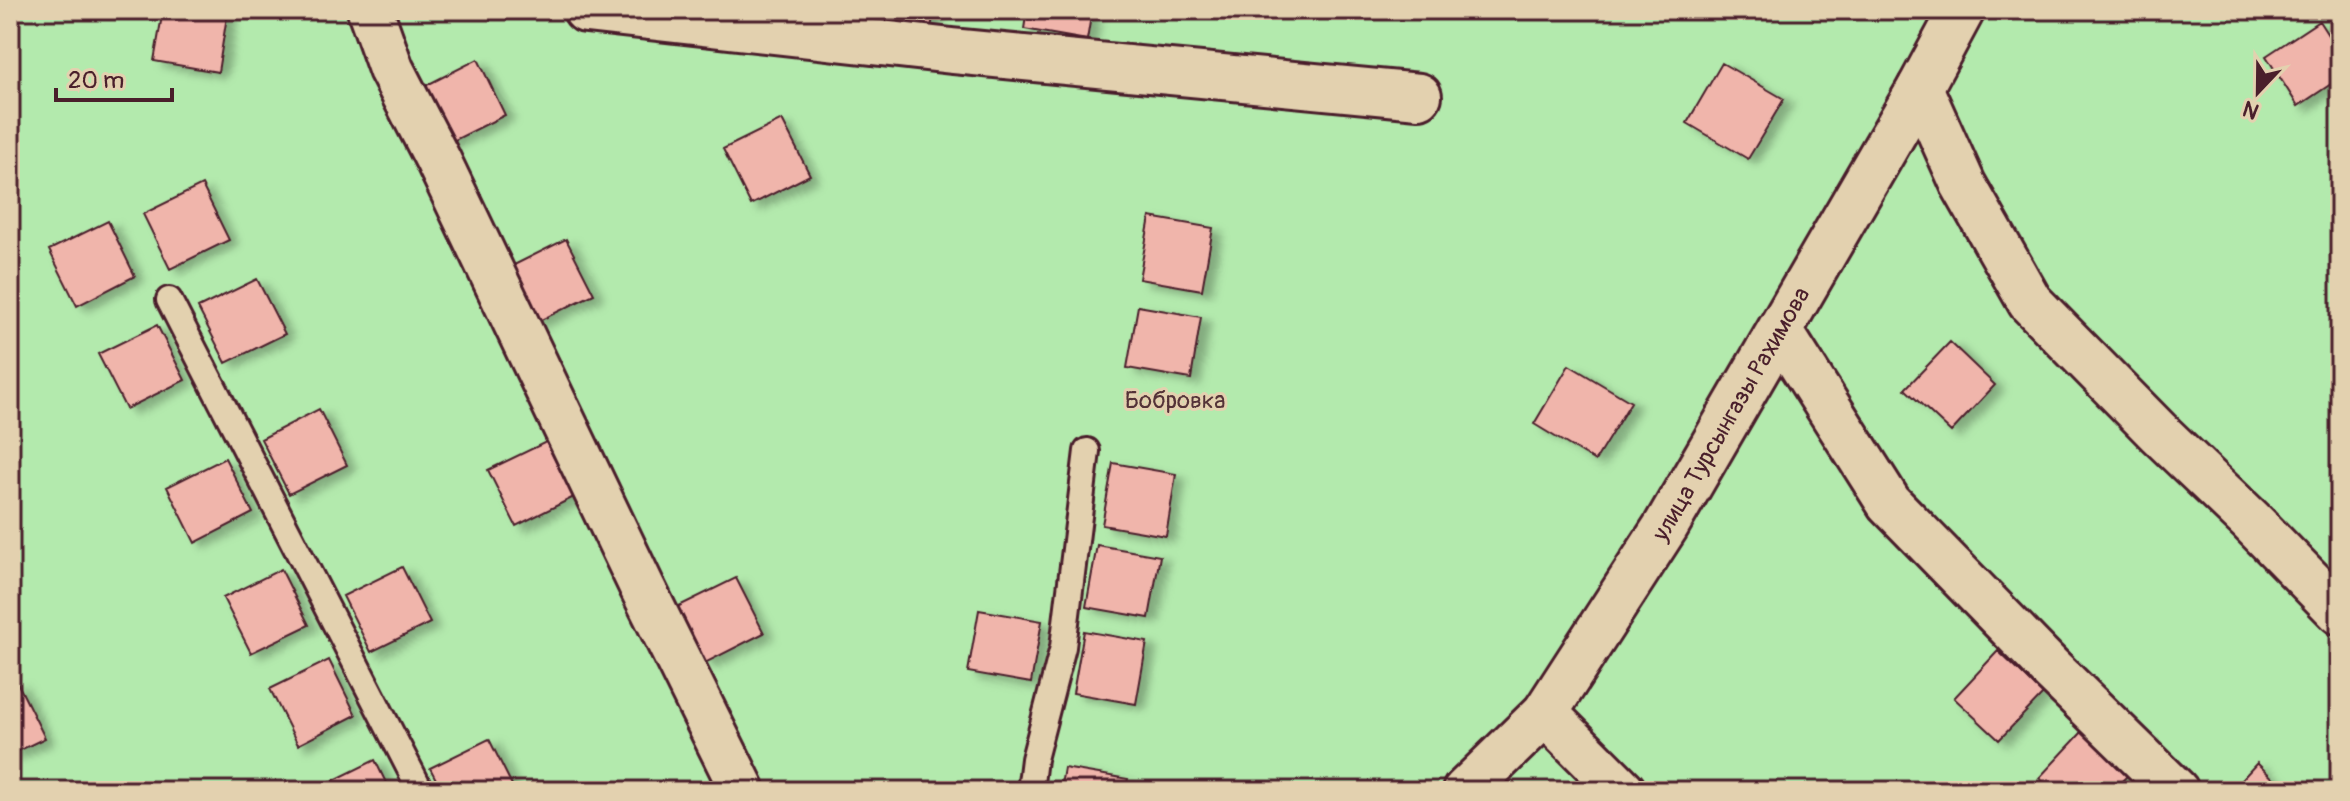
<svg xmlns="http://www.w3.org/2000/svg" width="2350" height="801" font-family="Pangolin,sans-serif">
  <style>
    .green { fill: #b3eaad; stroke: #7e846c; stroke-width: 2 }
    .building { fill: #f0b5ab; stroke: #4a1f2b; stroke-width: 2; filter: url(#shadow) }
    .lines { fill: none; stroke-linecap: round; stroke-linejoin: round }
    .lane-casing { stroke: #4a1f2b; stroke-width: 30 }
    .street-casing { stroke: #4a1f2b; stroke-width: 50 }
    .secondary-casing { stroke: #4a1f2b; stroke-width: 50 }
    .lane { stroke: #e3d1af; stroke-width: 24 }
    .street { stroke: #e3d1af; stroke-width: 44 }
    .secondary { stroke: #e3d1af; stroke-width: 44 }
    .labels { text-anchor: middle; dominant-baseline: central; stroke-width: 6; stroke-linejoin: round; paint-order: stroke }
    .park-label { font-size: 24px; fill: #543338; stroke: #e3d1af }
    .street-label { font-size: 24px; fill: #4a1f2b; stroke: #e3d1af }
  </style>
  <defs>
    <filter id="shadow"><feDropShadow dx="9" dy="5" stdDeviation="4" flood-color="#0004"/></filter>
  </defs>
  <rect width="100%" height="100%" fill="#e6cbae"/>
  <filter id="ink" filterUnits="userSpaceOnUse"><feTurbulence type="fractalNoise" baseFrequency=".0125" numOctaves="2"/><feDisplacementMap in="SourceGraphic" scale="16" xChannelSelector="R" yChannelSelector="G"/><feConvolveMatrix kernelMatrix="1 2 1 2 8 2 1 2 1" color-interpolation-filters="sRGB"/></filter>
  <g filter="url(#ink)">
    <!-- green -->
    <path class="green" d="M10,10H2340V791H10Z"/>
    <!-- building -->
    <path class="building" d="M163,10H228L218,72L154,61Z
      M869,10H934L931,29L867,18Z
      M1027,10H1092L1087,40L1024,29Z
      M2319,21L2340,54V78L2298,106L2266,56Z
      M478,59L505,115L447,144L419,89Z
      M1722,63L1784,99L1748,159L1687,123Z
      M782,120L810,175L751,205L723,149Z
      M202,185L229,240L170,269L143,214Z
      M1150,217L1213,228L1202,290L1139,279Z
      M108,221L135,276L77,306L49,250Z
      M566,239L594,294L535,323L508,268Z
      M257,279L285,334L226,363L198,308Z
      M1138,306L1201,317L1191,379L1127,368Z
      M157,325L185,380L126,409L98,354Z
      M1950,342L1995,385L1951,432L1905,389Z
      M1569,365L1631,402L1595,461L1534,424Z
      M319,409L347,465L289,494L261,439Z
      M546,442L574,497L516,526L488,470Z
      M225,458L253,513L195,543L167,487Z
      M1113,463L1176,474L1166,536L1102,525Z
      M1097,545L1160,556L1149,618L1086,607Z
      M402,567L430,623L371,652L343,596Z
      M281,569L309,625L251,653L223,598Z
      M736,578L764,633L705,663L677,607Z
      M979,610L1042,621L1031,683L968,672Z
      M1084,631L1147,642L1136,704L1073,693Z
      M1998,651L2043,694L1999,740L1954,698Z
      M329,660L356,715L298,745L270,689Z
      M17,682L45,738L10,755V686Z
      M2083,731L2129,774L2112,791H2053L2039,778Z
      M489,739L515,791H442L430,768Z
      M375,760L390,791H317L316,789Z
      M2257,763L2286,791H2231Z
      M1064,768L1128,779L1125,791H1060Z
      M1575,782L1584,791H1567Z
      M65,783L69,791H49Z"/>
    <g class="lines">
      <!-- lane casing -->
      <g class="lane-casing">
        <path id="lane" d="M169,300L421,791
          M1030,791L1034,759L1063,647L1087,451"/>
      </g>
      <!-- street casing -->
      <g class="street-casing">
        <path id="street" d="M370,10L391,69L438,160L642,587L743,791
          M586,10L952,51L1419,96
          M1920,88L1963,184L2030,302L2158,432L2251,521L2340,612
          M1780,331L1889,503L2051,669L2176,791
          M1545,713L1623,791"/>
      </g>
      <!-- secondary casing -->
      <g class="secondary-casing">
        <g id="secondary">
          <path id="s1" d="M1465,791L1545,713L1666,526L1920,88L1962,10"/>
        </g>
      </g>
      <!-- lane -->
      <use href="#lane" class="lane"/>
      <!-- street -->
      <use href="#street" class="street"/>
      <!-- secondary -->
      <use href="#secondary" class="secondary"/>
    </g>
  </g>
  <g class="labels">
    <!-- park labels -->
    <g class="park-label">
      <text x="1175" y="400">Бобровка</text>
    </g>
    <!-- street labels -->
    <g class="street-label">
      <text stroke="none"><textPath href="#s1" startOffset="464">улица Турсынгазы Рахимова</textPath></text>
    </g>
  </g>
  <!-- margin -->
  <rect width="2350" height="801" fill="none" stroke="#e3d1af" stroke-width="40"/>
  <rect x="20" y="20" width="2310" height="761" fill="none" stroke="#4a1f2b" stroke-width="3" filter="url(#ink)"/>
  <!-- north arrow -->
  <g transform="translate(2258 92) rotate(202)" stroke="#e3d1af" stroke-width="6" paint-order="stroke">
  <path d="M0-6L14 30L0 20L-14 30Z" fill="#4a1f2b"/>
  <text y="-12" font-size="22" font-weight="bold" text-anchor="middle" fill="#4a1f2b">N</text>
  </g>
  <!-- scale -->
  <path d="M56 88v12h116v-12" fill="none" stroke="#4a1f2b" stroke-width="4"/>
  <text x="68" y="88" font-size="24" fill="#4a1f2b" stroke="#e3d1af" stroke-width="6" paint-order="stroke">20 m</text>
</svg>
